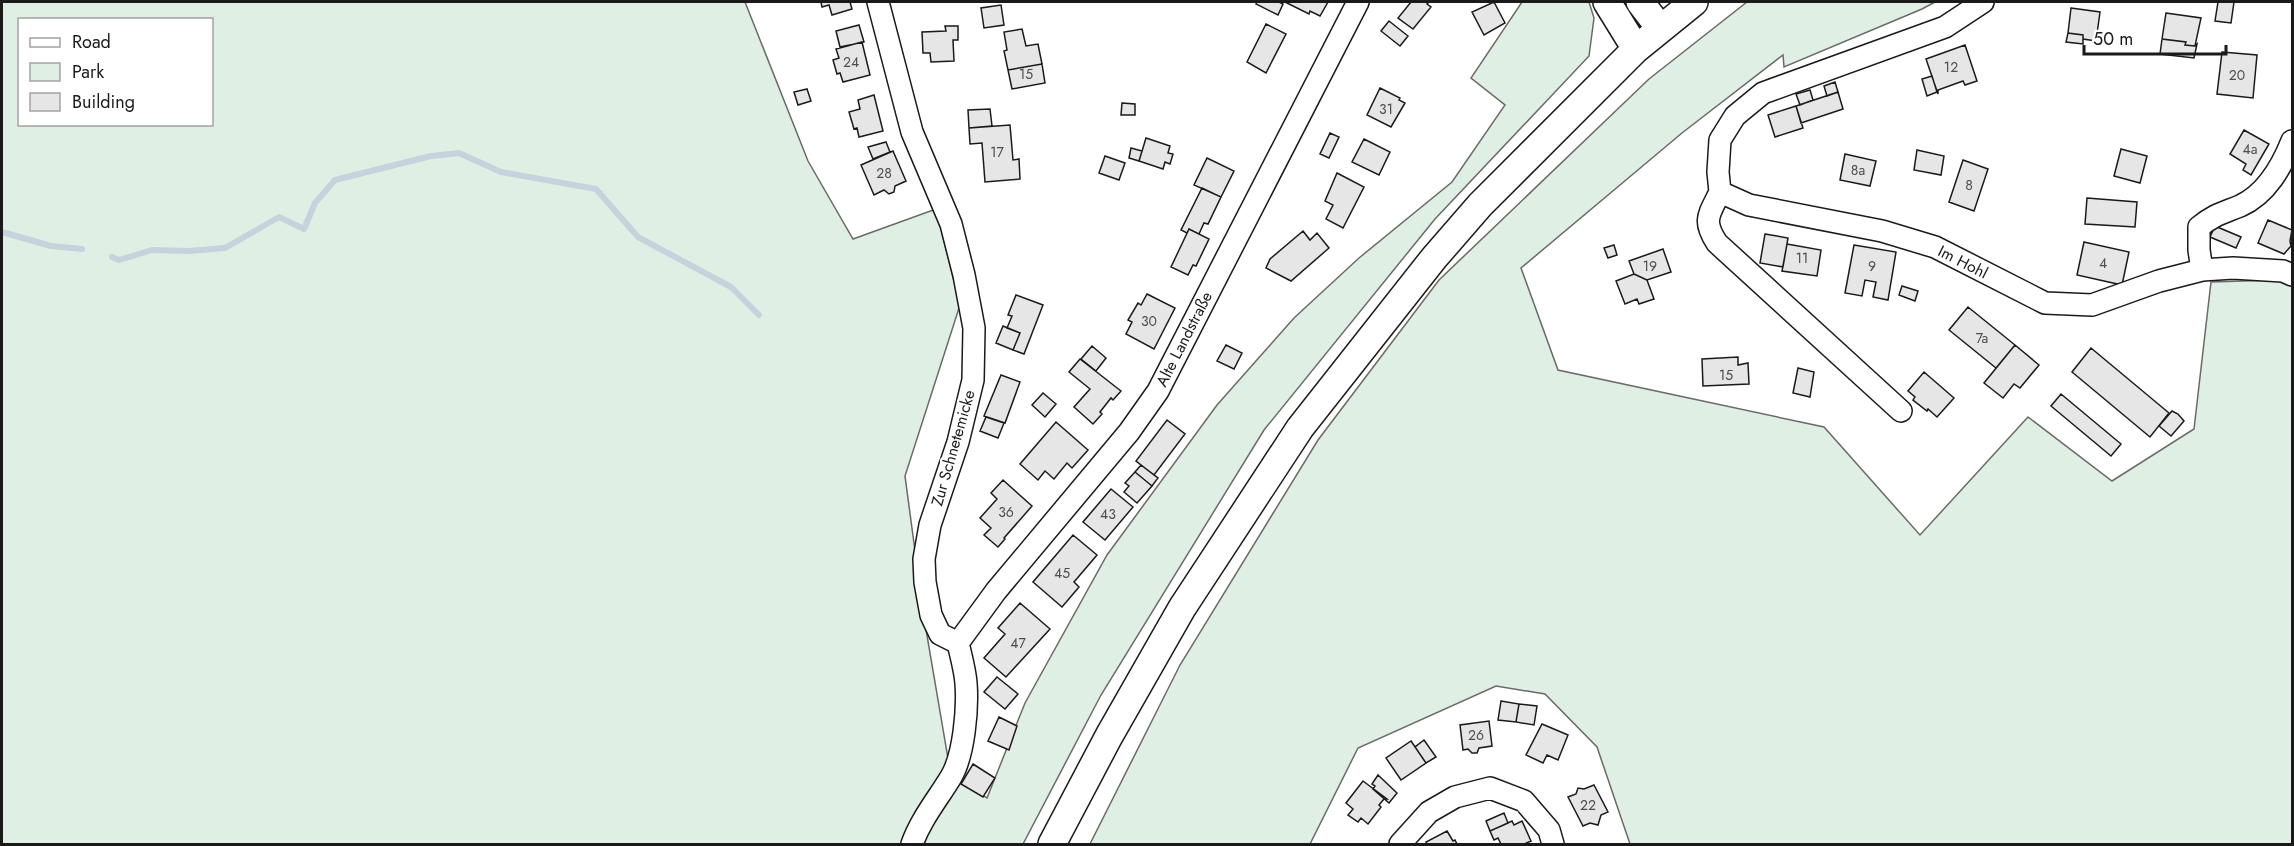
<svg xmlns="http://www.w3.org/2000/svg" width="2294" height="846" font-family="Jost,sans-serif">
  <style>
    .green { fill: #e0efe3; stroke: #6a6a6a; stroke-width: 1.5; fill-rule: evenodd }
    .lines { fill: none; stroke-linecap: round; stroke-linejoin: round }
    .stream { stroke: #c6d2dc; stroke-width: 6 }
    .building { fill: #e6e6e6; stroke: #1a1a1a; stroke-width: 1.5 }
    .minor-casing { stroke: #1a1a1a; stroke-width: 24 }
    .major-casing { stroke: #1a1a1a; stroke-width: 30 }
    .minor { stroke: #fff; stroke-width: 21 }
    .major { stroke: #fff; stroke-width: 27 }
    .labels { text-anchor: middle; dominant-baseline: central; stroke-width: 4.5; stroke-linejoin: round; paint-order: stroke }
    .number-label { font-size: 14px; fill: #4d4d4d }
    .street-label { font-size: 16px; fill: #1a1a1a; stroke: #fff }
  </style>
  <rect width="100%" height="100%" fill="#fff"/>
  <!-- green -->
  <path class="green" d="M2,2H745L808,161L853,239L936,209L960,305L905,476L924,618L951,776L987,798L1025,703L1107,555L1217,405L1294,318L1359,258L1452,182L1505,105L1471,78L1522,2H1589L1594,18L1589,56L1435,219L1264,430L1101,695L1023,844H2ZM20,20H212V124H20Z
    M1747,2H1935L1922,9L1784,67L1783,55L1682,133L1521,268L1558,370L1824,427L1920,535L2028,417L2112,481L2194,429L2211,282L2275,280L2292,286V844H1630L1597,747L1545,694L1496,686L1358,748L1310,844H1090L1180,665L1318,440L1439,280L1649,79Z"/>
  <g class="lines">
    <!-- stream -->
    <path class="stream" d="M2,232L51,246L82,249
      M112,257L119,260L152,250L189,251L225,248L279,217L304,229L315,203L335,180L431,156L459,153L501,172L596,189L638,237L731,287L759,315"/>
  </g>
  <!-- building -->
  <path class="building" d="M821,2H850L852,9L832,15L829,5L822,7Z
    M1257,2H1279L1283,4L1278,15L1256,4Z
    M1285,2H1328L1320,16L1310,11L1309,14Z
    M1411,2H1429L1427,4L1431,7L1413,29L1398,18Z
    M1494,2L1505,23L1484,35L1472,12Z
    M2218,2H2234L2231,23L2215,21Z
    M1001,5L1004,25L984,28L981,8Z
    M2071,8L2100,12L2096,41L2083,39V35L2068,33Z
    M2166,13L2201,18L2195,46L2185,45L2186,42L2162,39Z
    M1389,21L1408,36L1400,46L1381,31Z
    M1266,24L1286,34L1266,73L1247,62Z
    M859,25L864,42L840,47L836,31Z
    M945,26H958V40H953L954,61L931,62L930,53H923L922,32L946,31Z
    M1022,29L1026,46L1038,44L1042,64L1008,70L1004,51L1007,50L1004,32Z
    M2068,33L2083,35V44L2066,42Z
    M2162,39L2186,42L2185,45L2195,46L2197,44L2194,58L2160,54Z
    M862,42L870,75L843,82L840,73L837,74L833,60L839,58L836,49Z
    M1965,45L1977,81L1965,85L1963,81L1938,90V94L1926,59Z
    M2222,52L2257,55L2253,98L2217,94Z
    M1042,64L1045,83L1012,89L1008,70Z
    M1932,76L1937,92L1927,96L1922,79Z
    M1835,82L1838,92L1827,96L1824,86Z
    M1380,88L1400,98L1399,100L1405,103L1391,127L1367,115Z
    M807,89L811,101L798,105L794,92Z
    M1810,90L1813,100L1800,105L1796,94Z
    M1838,92L1843,109L1801,123L1796,106Z
    M874,95L883,131L859,137L857,128L854,129L849,112L860,109L858,100Z
    M1122,103L1135,104V115H1121Z
    M1796,106L1803,128L1775,137L1768,115Z
    M990,109L992,126L969,128L968,110Z
    M1010,125L1013,160L1019,159L1020,179L985,182L982,143L970,144L969,128Z
    M2244,130L2269,144L2251,175L2243,170L2246,164L2230,154Z
    M1330,133L1339,137L1329,158L1320,154Z
    M1146,138L1170,146L1168,153L1173,154L1170,164L1165,162L1163,169L1139,161Z
    M1364,139L1390,152L1379,175L1352,162Z
    M886,142L890,152L873,159L868,147Z
    M1131,148L1142,151L1139,161L1129,158Z
    M2121,149L2147,156L2140,183L2114,176Z
    M1917,150L1944,156L1941,175L1914,170Z
    M893,151L906,181L895,186L894,192L889,194L884,190L874,195L861,165Z
    M1845,154L1876,161L1870,186L1840,180Z
    M1105,156L1125,163L1119,180L1099,173Z
    M1207,158L1234,171L1221,197L1194,185Z
    M1963,160L1988,169L1974,211L1949,202Z
    M1337,173L1364,187L1343,228L1326,219L1333,205L1325,201Z
    M1202,188L1221,197L1208,224L1204,223L1199,234L1189,229L1187,233L1181,230Z
    M2087,198L2137,202L2135,227L2085,224Z
    M2268,220L2292,230L2290,241L2291,246L2284,254L2258,243Z
    M2215,226L2241,237L2236,248L2210,237Z
    M1189,229L1209,239L1196,266L1193,265L1188,275L1171,267Z
    M1303,231L1310,240L1317,233L1329,248L1291,281L1266,268L1270,259Z
    M1765,234L1788,238L1783,267L1760,263Z
    M2084,242L2129,252L2122,285L2077,275Z
    M1787,244L1821,250L1817,276L1782,271Z
    M1614,245L1617,255L1608,258L1604,248Z
    M1854,245L1896,252L1888,300L1873,297L1876,282L1865,280L1862,296L1845,293Z
    M1663,249L1671,272L1647,280L1634,274L1629,261Z
    M1634,274L1647,280L1654,299L1639,304L1637,299L1625,304L1616,281Z
    M1902,286L1918,291L1915,301L1899,295Z
    M1147,294L1175,308L1154,349L1126,334L1132,322L1128,320L1138,303L1141,305Z
    M1016,295L1043,305L1024,354L1013,350L1020,333L1007,328L1012,316L1008,315Z
    M1968,307L2015,345L1996,368L1949,330Z
    M1003,326L1020,333L1013,350L996,343Z
    M1226,345L1242,353L1234,369L1217,361Z
    M2015,345L2039,365L2020,388L2014,384L2003,398L1984,383Z
    M1092,346L1106,358L1096,371L1081,359Z
    M2091,348L2169,413L2150,437L2072,372Z
    M1738,357V365L1748,363L1749,384L1703,386L1702,359Z
    M1080,359L1121,391L1113,400L1111,398L1100,412L1102,414L1093,424L1074,407L1090,389L1069,372Z
    M1798,368L1814,372L1810,397L1793,393Z
    M1924,372L1954,398L1937,417L1928,409L1927,411L1913,400L1915,397L1908,391Z
    M1001,375L1020,382L1005,423L984,416Z
    M1043,393L1056,404L1045,417L1032,405Z
    M2061,394L2121,444L2111,456L2051,406Z
    M2172,411L2178,414L2184,421L2171,436L2159,426Z
    M986,417L1004,423L998,438L980,431Z
    M1167,420L1185,434L1154,475L1136,461Z
    M1056,422L1088,450L1072,468L1067,463L1054,479L1045,471L1038,480L1020,464Z
    M1141,465L1158,478L1152,486L1135,472Z
    M1135,472L1152,486L1137,503L1124,492L1129,486L1125,483Z
    M1003,480L1032,506L1004,538L1005,539L998,547L984,535L991,528L980,518L997,499L991,493Z
    M1111,489L1133,507L1105,540L1083,522Z
    M1073,535L1097,555L1074,582L1079,587L1062,607L1033,582Z
    M1020,603L1050,629L1006,677L984,658L1005,634L998,628Z
    M997,677L1018,694L1005,709L984,692Z
    M1501,701L1519,704L1516,722L1498,720Z
    M1519,704L1537,706L1534,725L1516,722Z
    M999,717L1017,726L1009,750L988,741Z
    M1489,721L1492,746L1479,748L1477,753H1472L1468,749L1463,750L1460,725Z
    M1542,724L1568,735L1558,760L1547,755L1543,763L1526,755Z
    M1424,740L1436,757L1426,763L1415,747Z
    M1411,741L1426,763L1401,780L1386,758Z
    M973,764L995,778L983,797L961,784Z
    M1378,775L1397,793L1389,803L1373,789L1375,786L1372,784Z
    M1363,781L1387,799H1384L1379,805L1381,807L1368,824L1361,818L1358,822L1348,815L1353,809L1346,803Z
    M1594,785L1608,812L1601,815L1598,825L1590,823L1583,826L1568,797L1576,794L1578,788L1584,789Z
    M1504,813L1508,823L1490,831L1486,821Z
    M1512,821L1514,825L1522,821L1531,841L1524,844H1501L1498,838L1494,840L1490,831Z
    M1447,831L1453,841L1455,840L1457,844H1427L1426,842Z"/>
  <g class="lines">
    <!-- minor casing -->
    <g class="minor-casing">
      <path id="minor" d="M878,2L912,132L951,224L964,275L974,328L973,380L958,442L930,525L924,559L925,582L931,615L940,634L958,643
        M1983,2L1945,27L1763,93L1735,116L1720,140L1718,172L1720,192L1749,205L1882,231L1935,247L2045,303L2092,305L2159,281L2202,270L2233,268L2283,271L2292,275
        M1720,192C1709,215 1702,220 1717,243L1901,411
        M2202,270L2199,250V227C2215,214 2223,213 2240,206C2267,194 2282,166 2292,141
        M958,643L996,591L1129,432L1158,391L1358,2
        M912,844C921,819 937,800 951,777C964,755 968,709 966,683C965,670 961,656 958,643
        M1400,844L1429,812L1455,797L1490,788L1524,801L1549,830L1553,844"/>
    </g>
    <!-- major casing -->
    <g class="major-casing">
      <path id="major" d="M1607,2L1636,49
        M1640,2L1660,28
        M1052,844L1109,736L1182,608L1300,428L1434,258L1480,205L1636,49L1694,2"/>
    </g>
    <!-- minor -->
    <use href="#minor" class="minor"/>
    <!-- major -->
    <use href="#major" class="major"/>
  </g>
  <g class="labels">
    <!-- number labels -->
    <g class="number-label">
      <text x="851" y="62">24</text>
      <text x="1951" y="67">12</text>
      <text x="1026" y="74">15</text>
      <text x="2237" y="75">20</text>
      <text x="1386" y="109">31</text>
      <text x="2250" y="149">4a</text>
      <text x="997" y="152">17</text>
      <text x="1858" y="170">8a</text>
      <text x="884" y="173">28</text>
      <text x="1969" y="185">8</text>
      <text x="1802" y="258">11</text>
      <text x="2103" y="263">4</text>
      <text x="1650" y="266">19</text>
      <text x="1872" y="266">9</text>
      <text x="1149" y="321">30</text>
      <text x="1982" y="338">7a</text>
      <text x="1726" y="375">15</text>
      <text x="1006" y="512">36</text>
      <text x="1108" y="514">43</text>
      <text x="1062" y="573">45</text>
      <text x="1018" y="643">47</text>
      <text x="1476" y="735">26</text>
      <text x="1588" y="805">22</text>
    </g>
    <!-- street labels -->
    <g class="street-label">
      <text transform="translate(1963 262) rotate(27)">Im Hohl</text>
      <text transform="translate(1184 339) rotate(-63)">Alte Landstraße</text>
      <text transform="translate(953 448) rotate(-74)">Zur Schnetemicke</text>
    </g>
  </g>
  <!-- border -->
  <rect width="2294" height="846" fill="none" stroke="#1a1a1a" stroke-width="6"/>
  <!-- legend -->
  <rect x="18" y="18" width="195" height="108" fill="#ffffff" stroke="#a3a3a3" stroke-width="1.5"/>
  <rect x="30" y="38" width="30" height="9" fill="#ffffff" stroke="#a3a3a3" stroke-width="1.5"/>
  <text x="72" y="48" font-size="18" fill="#1a1a1a">Road</text>
  <rect x="30" y="63" width="30" height="18" fill="#e0efe3" stroke="#a3a3a3" stroke-width="1.5"/>
  <text x="72" y="78" font-size="18" fill="#1a1a1a">Park</text>
  <rect x="30" y="93" width="30" height="18" fill="#e6e6e6" stroke="#a3a3a3" stroke-width="1.5"/>
  <text x="72" y="108" font-size="18" fill="#1a1a1a">Building</text>
  <!-- scale -->
  <path d="M2084 45v9h142v-9" fill="none" stroke="#1a1a1a" stroke-width="3"/>
  <text x="2093" y="45" font-size="18" fill="#1a1a1a" stroke="#ffffff" stroke-width="4.5" paint-order="stroke">50 m</text>
</svg>
